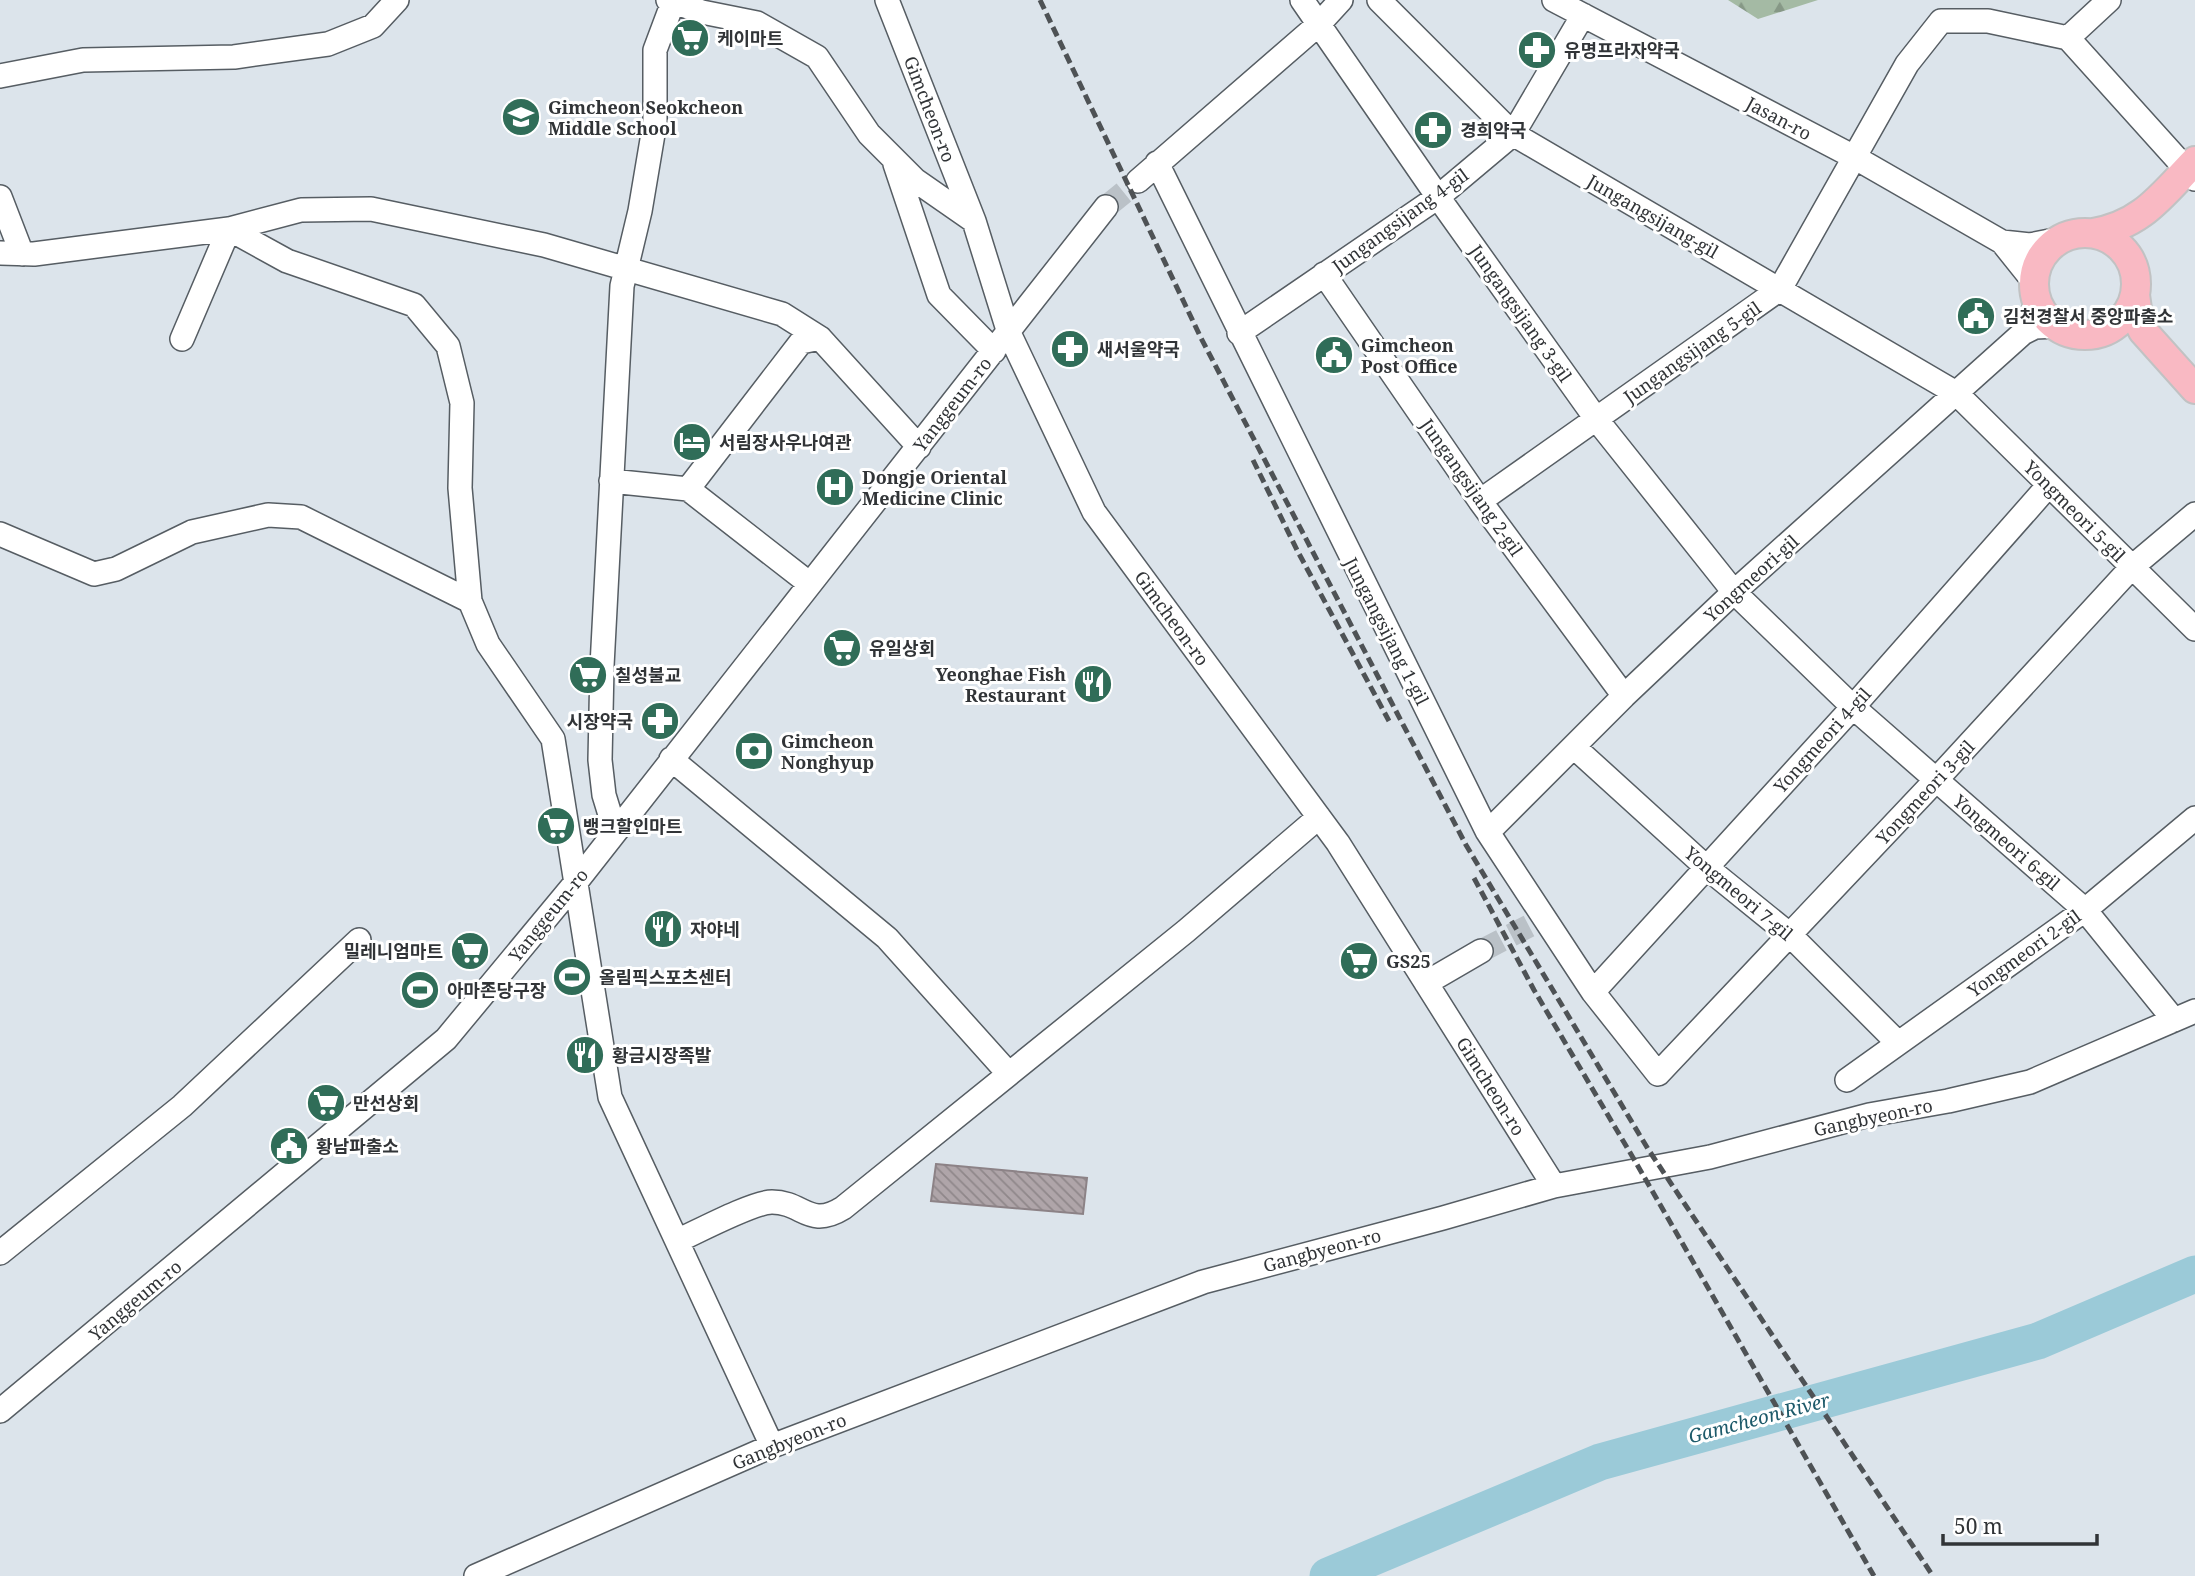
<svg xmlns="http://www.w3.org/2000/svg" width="2195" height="1576" font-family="'Noto Serif','Noto Sans KR',serif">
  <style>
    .forest { fill: url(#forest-firs) }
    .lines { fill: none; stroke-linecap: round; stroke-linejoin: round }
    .river { stroke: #9bcad8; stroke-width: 37 }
    .building { fill: url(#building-back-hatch); stroke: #8c8286; stroke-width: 2 }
    .minor-tunnel { stroke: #bac1c7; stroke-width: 23; stroke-dasharray: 23 11; stroke-linecap: butt }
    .minor-casing { stroke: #565d63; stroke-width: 26 }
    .major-casing { stroke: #c1c2c3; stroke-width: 32 }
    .minor { stroke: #fff; stroke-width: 23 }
    .major { stroke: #f9b9c3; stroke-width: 28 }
    .rail { stroke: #4e5255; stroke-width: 5; stroke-dasharray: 10 5; stroke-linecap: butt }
    .labels { text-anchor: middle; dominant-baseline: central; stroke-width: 6; stroke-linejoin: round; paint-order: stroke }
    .poi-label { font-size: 18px; font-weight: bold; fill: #313437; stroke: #fff; text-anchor: start }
    .street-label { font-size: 18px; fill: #313437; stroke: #fff }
    .water-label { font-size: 19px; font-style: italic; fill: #1d5a6a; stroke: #fff }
  </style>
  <defs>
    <pattern id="forest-firs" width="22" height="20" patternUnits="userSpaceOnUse" patternTransform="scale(1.75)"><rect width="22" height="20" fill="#a4baa4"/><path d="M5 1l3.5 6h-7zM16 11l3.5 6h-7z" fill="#869886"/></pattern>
    <pattern id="building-back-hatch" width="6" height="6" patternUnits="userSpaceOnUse" patternTransform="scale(1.75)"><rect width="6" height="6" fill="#afa5a9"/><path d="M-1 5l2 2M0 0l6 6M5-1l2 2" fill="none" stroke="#8f878a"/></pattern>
  </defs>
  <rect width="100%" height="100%" fill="#dce4eb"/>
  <!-- forest -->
  <path class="forest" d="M1728,0H1818L1758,19Z"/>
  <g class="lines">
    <!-- river -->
    <path class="river" d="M1328,1576L1600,1462L2038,1341L2195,1274"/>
  </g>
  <!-- building -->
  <path class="building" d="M936,1164L1087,1178L1083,1214L931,1201Z"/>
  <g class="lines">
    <!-- minor-tunnel -->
    <path class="minor-tunnel" d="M1106,207L1138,181
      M1481,951L1529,926"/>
    <!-- minor casing -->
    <g class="minor-casing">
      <path id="minor" d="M668,0L702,12L757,23L817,57L869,134L915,180L974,221
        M887,0L974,221L1009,333L1094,512L1338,843L1554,1186
        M1302,0L1438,197L1597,420L1734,592L1853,707L2085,910L2174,1020
        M1379,0L1513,134L1956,393L2195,629
        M1554,0L1854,157L2002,242L2034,282
        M2068,38L2109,0
        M0,76L83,60L234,57L328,44L373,26L397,0
        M1157,163L1487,831L1593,992L1658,1074L1936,780L2132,567L2195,514
        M895,164L939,295L994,351
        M1138,181L1319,24L1341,0
        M0,197L22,254
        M2002,242L2030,245L2060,239
        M0,253L34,254L229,229L301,210L371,209L544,245L782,314L820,338L919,447
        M1324,274L1480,501L1624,696
        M1239,333L1438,197L1513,134L1583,15
        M2023,333L2031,318L2037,299
        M182,339L229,229L287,261L414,305L448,346L462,403L460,488L470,601L488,644L553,739L610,1097L772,1446
        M611,481L688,489L810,584
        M688,489L801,342L820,338
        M1480,501L1780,289L1907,64L1941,21H1988L2068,38L2195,179
        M0,534L94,574L116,569L192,532L268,515L301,517L470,601
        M1574,747L1706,867L1790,935L1898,1043
        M671,759L887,938L1009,1074
        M615,831L604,795L600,760L602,666L622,286L640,211L655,122V50L673,2
        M1488,832L1624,696L1734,592L2023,333L2035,327L2058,326
        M1426,983L1481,951
        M1593,992L1853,707L2049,485
        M1847,1080L2085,910L2195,818
        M677,1241C697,1232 753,1202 772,1202C803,1202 809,1229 843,1208L1186,931L1319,817
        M0,1253L182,1106L359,940
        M0,1411L446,1039L577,881L1106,207
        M476,1576L772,1446L1203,1282L1443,1218L1554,1186L1710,1157L1869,1115L1948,1101L2030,1082L2195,1011"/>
    </g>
    <!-- major casing -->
    <g class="major-casing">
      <path id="major" d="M2093,233C2142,225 2162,195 2195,161
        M2034 284a51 51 0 1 1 102 0a51 51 0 1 1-102 0Z
        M2135,295L2139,323L2143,331L2195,389"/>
    </g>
    <!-- minor -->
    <use href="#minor" class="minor"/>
    <!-- major -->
    <use href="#major" class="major"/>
    <!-- rail -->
    <path class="rail" d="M1040,0L1201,338L1466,845L1648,1149L1933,1576
      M1253,460L1297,550L1389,721
      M1474,878L1534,990L1635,1161L1874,1576"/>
  </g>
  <!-- icons -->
  <defs>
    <g id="supermarket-disc" transform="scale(2.0125)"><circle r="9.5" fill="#306d58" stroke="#fff"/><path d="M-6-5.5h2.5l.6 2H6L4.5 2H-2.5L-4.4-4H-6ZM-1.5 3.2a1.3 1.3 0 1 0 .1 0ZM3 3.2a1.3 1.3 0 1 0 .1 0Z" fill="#fff"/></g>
    <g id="pharmacy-disc" transform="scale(2.0125)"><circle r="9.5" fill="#306d58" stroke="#fff"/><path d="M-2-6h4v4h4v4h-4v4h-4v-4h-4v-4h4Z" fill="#fff"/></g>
    <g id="school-disc" transform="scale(2.0125)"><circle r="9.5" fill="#306d58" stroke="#fff"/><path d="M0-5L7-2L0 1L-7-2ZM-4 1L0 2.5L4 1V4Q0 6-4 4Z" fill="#fff"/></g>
    <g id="civic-disc" transform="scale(2.0125)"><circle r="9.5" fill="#306d58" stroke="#fff"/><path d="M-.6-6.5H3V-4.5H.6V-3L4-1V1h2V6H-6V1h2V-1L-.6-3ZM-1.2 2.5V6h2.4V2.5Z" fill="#fff"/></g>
    <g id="hotel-disc" transform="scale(2.0125)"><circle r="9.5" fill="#306d58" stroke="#fff"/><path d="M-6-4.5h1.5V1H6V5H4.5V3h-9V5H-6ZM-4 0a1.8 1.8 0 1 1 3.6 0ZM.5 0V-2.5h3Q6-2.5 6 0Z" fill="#fff"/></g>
    <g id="hospital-disc" transform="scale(2.0125)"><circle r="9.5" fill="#306d58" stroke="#fff"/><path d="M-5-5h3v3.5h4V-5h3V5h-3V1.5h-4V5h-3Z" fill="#fff"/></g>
    <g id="restaurant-disc" transform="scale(2.0125)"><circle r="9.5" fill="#306d58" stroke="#fff"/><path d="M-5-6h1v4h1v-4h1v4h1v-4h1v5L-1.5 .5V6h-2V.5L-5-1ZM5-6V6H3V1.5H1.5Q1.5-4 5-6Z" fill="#fff"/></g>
    <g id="bank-disc" transform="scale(2.0125)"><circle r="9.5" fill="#306d58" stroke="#fff"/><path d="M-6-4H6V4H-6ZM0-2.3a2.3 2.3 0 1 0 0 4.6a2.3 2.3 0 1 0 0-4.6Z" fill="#fff"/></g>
    <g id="stadium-disc" transform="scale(2.0125)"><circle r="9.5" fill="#306d58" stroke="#fff"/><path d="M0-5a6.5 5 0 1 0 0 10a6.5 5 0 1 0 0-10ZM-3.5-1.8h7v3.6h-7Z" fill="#fff"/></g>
  </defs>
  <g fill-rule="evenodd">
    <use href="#supermarket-disc" x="690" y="38"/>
    <use href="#pharmacy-disc" x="1537" y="50"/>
    <use href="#school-disc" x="521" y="117"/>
    <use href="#pharmacy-disc" x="1433" y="130"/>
    <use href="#civic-disc" x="1976" y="316"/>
    <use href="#pharmacy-disc" x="1070" y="349"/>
    <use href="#civic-disc" x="1334" y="355"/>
    <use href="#hotel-disc" x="692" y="442"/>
    <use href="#hospital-disc" x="835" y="487"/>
    <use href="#supermarket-disc" x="842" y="648"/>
    <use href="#supermarket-disc" x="588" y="675"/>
    <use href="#restaurant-disc" x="1093" y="684"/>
    <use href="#pharmacy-disc" x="660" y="721"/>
    <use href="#bank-disc" x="754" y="751"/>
    <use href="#supermarket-disc" x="556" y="826"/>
    <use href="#restaurant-disc" x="663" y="929"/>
    <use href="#supermarket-disc" x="470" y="951"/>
    <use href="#supermarket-disc" x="1359" y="961"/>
    <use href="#stadium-disc" x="572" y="977"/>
    <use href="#stadium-disc" x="420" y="990"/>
    <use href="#restaurant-disc" x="585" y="1055"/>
    <use href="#supermarket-disc" x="326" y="1103"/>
    <use href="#civic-disc" x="289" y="1146"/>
  </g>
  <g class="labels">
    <!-- poi labels -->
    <g class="poi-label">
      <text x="717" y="38">케이마트</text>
      <text x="1564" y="50">유명프라자약국</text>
      <text x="548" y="107">Gimcheon Seokcheon<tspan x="548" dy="21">Middle School</tspan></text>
      <text x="1460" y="130">경희약국</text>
      <text x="2003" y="316">김천경찰서 중앙파출소</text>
      <text x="1361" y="345">Gimcheon<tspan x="1361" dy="21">Post Office</tspan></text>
      <text x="1097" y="349">새서울약국</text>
      <text x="719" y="442">서림장사우나여관</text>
      <text x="862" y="477">Dongje Oriental<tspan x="862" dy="21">Medicine Clinic</tspan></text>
      <text x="869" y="648">유일상회</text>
      <text x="1066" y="674" text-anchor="end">Yeonghae Fish<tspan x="1066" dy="21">Restaurant</tspan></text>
      <text x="615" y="675">칠성불교</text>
      <text x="633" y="721" text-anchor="end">시장약국</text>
      <text x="781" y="741">Gimcheon<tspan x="781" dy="21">Nonghyup</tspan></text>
      <text x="583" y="826">뱅크할인마트</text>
      <text x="690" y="929">자야네</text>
      <text x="443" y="951" text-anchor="end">밀레니엄마트</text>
      <text x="1386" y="961">GS25</text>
      <text x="599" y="977">올림픽스포츠센터</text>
      <text x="447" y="990">아마존당구장</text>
      <text x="612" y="1055">황금시장족발</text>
      <text x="353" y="1103">만선상회</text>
      <text x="316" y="1146">황남파출소</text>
    </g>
    <!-- street labels -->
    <g class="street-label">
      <text transform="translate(930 109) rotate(69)">Gimcheon-ro</text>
      <text transform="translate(1779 118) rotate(28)">Jasan-ro</text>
      <text transform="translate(1653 216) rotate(30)">Jungangsijang-gil</text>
      <text transform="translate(1400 220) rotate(-36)">Jungangsijang 4-gil</text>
      <text transform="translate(1521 313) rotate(55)">Jungangsijang 3-gil</text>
      <text transform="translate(1692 352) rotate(-35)">Jungangsijang 5-gil</text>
      <text transform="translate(952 404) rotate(-52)">Yanggeum-ro</text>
      <text transform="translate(1472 487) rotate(55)">Jungangsijang 2-gil</text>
      <text transform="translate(2075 511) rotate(45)">Yongmeori 5-gil</text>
      <text transform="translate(1751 578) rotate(-42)">Yongmeori-gil</text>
      <text transform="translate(1172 618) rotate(54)">Gimcheon-ro</text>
      <text transform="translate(1387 631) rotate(63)">Jungangsijang 1-gil</text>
      <text transform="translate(1822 740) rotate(-48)">Yongmeori 4-gil</text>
      <text transform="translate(1925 792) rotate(-47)">Yongmeori 3-gil</text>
      <text transform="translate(2007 842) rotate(41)">Yongmeori 6-gil</text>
      <text transform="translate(1739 893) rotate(40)">Yongmeori 7-gil</text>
      <text transform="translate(548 915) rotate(-51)">Yanggeum-ro</text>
      <text transform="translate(2024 953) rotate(-36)">Yongmeori 2-gil</text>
      <text transform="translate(1491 1086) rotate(58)">Gimcheon-ro</text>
      <text transform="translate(1873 1117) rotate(-12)">Gangbyeon-ro</text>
      <text transform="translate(1322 1250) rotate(-15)">Gangbyeon-ro</text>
      <text transform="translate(135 1300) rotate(-40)">Yanggeum-ro</text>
      <text transform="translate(789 1441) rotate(-22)">Gangbyeon-ro</text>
    </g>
    <!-- water labels -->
    <g class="water-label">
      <text transform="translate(1759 1418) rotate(-15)">Gamcheon River</text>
    </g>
  </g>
  <!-- scale -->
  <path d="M1943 1534v10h154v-10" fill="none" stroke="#313437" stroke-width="3.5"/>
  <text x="1954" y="1534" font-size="21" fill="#313437" stroke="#ffffff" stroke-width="5" paint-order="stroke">50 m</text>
</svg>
